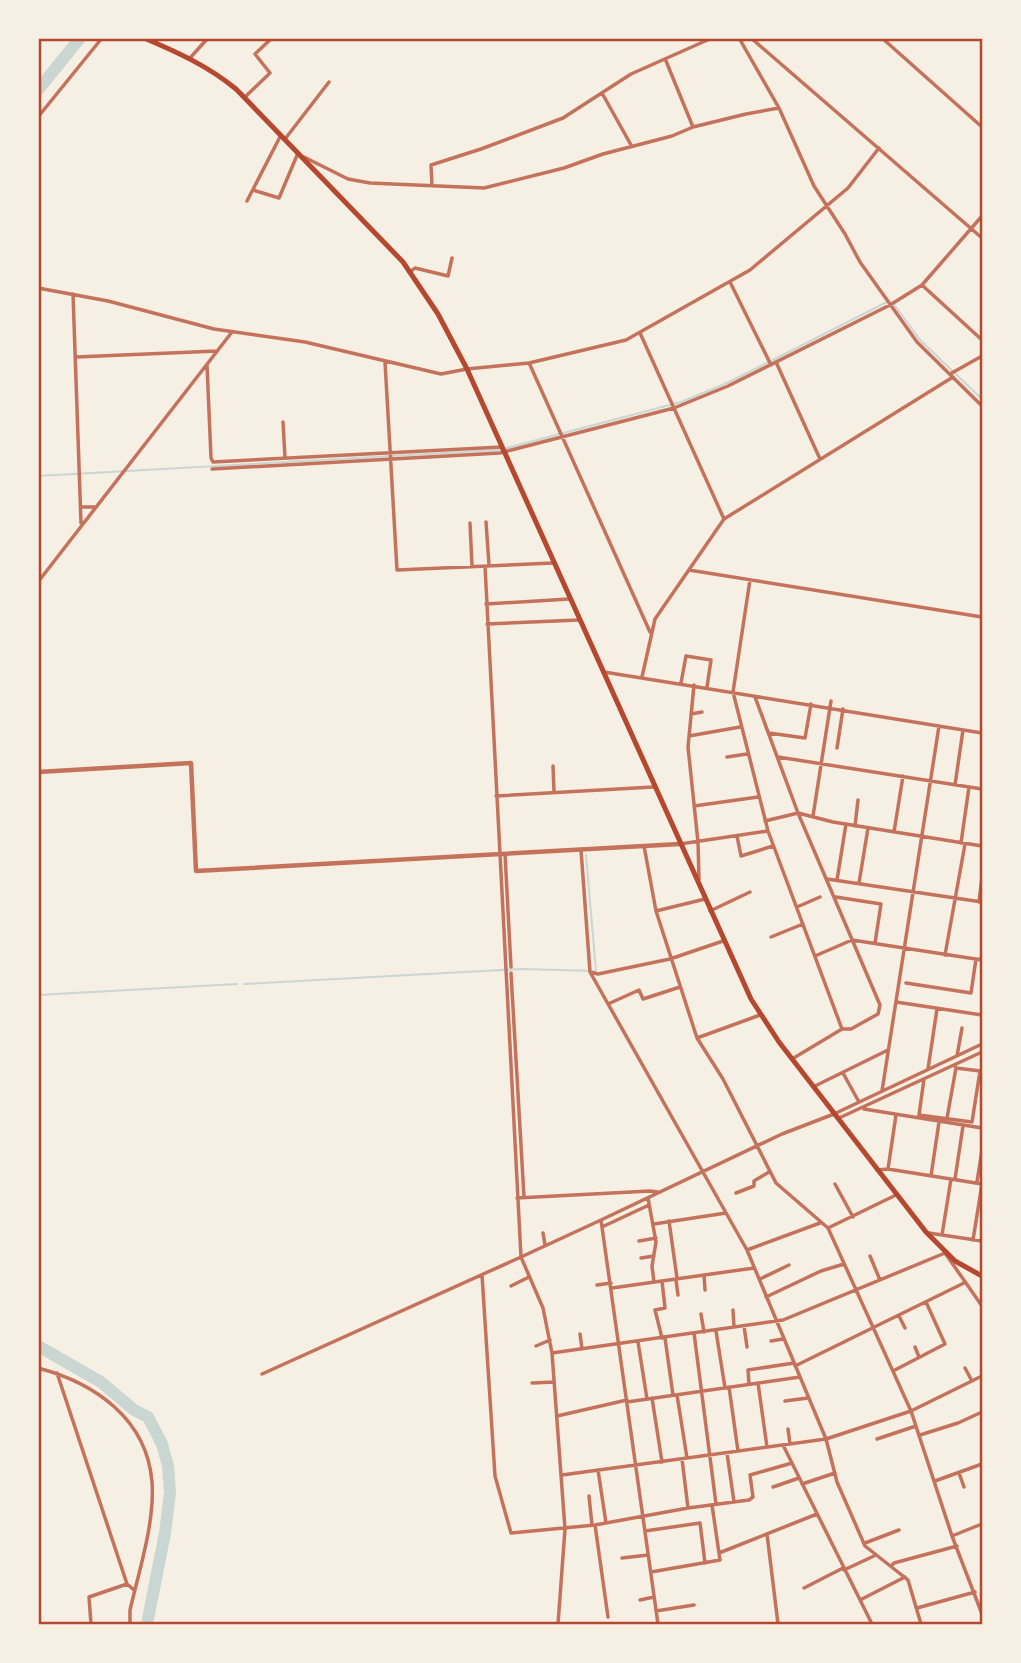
<svg xmlns="http://www.w3.org/2000/svg" width="1021" height="1663" font-family="'Exo 2',sans-serif">
  <style>
    .lines { fill: none; stroke-linecap: round; stroke-linejoin: round }
    .stream { stroke: #c9d6d2; stroke-width: 2 }
    .river { stroke: #c9d6d2; stroke-width: 12 }
    .minor { stroke: #c5725c; stroke-width: 3.5 }
    .tertiary { stroke: #c5725c; stroke-width: 4.5 }
    .secondary { stroke: #b5482f; stroke-width: 5 }
    .neatline { fill: none; stroke: #b5482f; stroke-width: 2.5 }
  </style>
  <rect width="100%" height="100%" fill="#f6efe4"/>
  <g class="lines">
    <!-- stream -->
    <path class="stream" d="M893,303L920,340L982,399
      M38,476L499,450L681,402L727,383L889,301
      M244,984L521,969L596,971L586,855
      M38,995L237,984"/>
    <!-- river -->
    <path class="river" d="M38,90L80,38
      M38,1346L101,1382L134,1410L148,1417L162,1444L168,1466L170,1493L165,1533L147,1624"/>
    <!-- minor -->
    <path class="minor" d="M739,38L779,108L814,186L845,234L860,262L917,342L982,406
      M751,38L982,238
      M882,38L982,127
      M190,58L208,38
      M666,61L693,127
      M602,93L631,145
      M245,97L270,73L255,54L272,38
      M38,117L102,38
      M285,139L329,82
      M304,157L348,179L370,183L484,188L564,168L603,154L672,136L693,127L746,114L779,108
      M432,186L431,165L481,149L563,118L631,74L712,38
      M253,190L279,198L298,153
      M247,201L281,135
      M410,272L415,268L448,276L452,258
      M730,282L771,365
      M922,285L982,340
      M38,288L108,301L214,329L305,342L441,374L467,369L529,363L626,340L750,270L848,188L879,148
      M73,294L81,523
      M640,333L724,519
      M76,357L217,351
      M385,362L397,570L553,563
      M776,362L820,459
      M207,365L211,458L213,462L502,447
      M530,365L650,632
      M950,374L982,356
      M283,422L285,458
      M212,469L500,453L674,408L728,386L890,305L922,285L982,216
      M81,507H95
      M486,522L489,565
      M470,523L472,566
      M485,566L521,1257L601,1220
      M689,570L982,617
      M750,580L733,692L768,831L842,1029L792,1059
      M38,582L232,332
      M486,604L569,599
      M487,624L579,620
      M604,672L982,733
      M642,677L655,619L724,519L953,377
      M681,683L686,656L711,660L707,687
      M694,685L688,747L698,842L699,879
      M755,697L798,813L880,1005L878,1014L851,1029H842
      M691,714L702,712
      M769,733L805,738L811,704
      M689,736L740,727
      M837,748L843,709
      M727,757L747,754
      M778,757L982,789
      M553,766L554,792
      M955,785L963,730
      M496,796L653,787
      M694,806L758,797
      M813,816L831,701
      M765,821L798,813L833,822L982,846
      M855,826L858,800
      M894,832L903,776
      M737,836L741,856L773,846
      M961,843L969,787
      M680,844L768,831
      M644,846L656,911L697,1038L723,1079L776,1183L828,1228L911,1411L952,1536L982,1614
      M581,850L590,972L747,1250L826,1439L837,1482L865,1546L908,1580L921,1624
      M505,854L511,967
      M827,879L982,902
      M837,880L846,824
      M859,883L868,828
      M836,897L881,904L875,943
      M979,902L982,877
      M797,907L820,897
      M656,911L705,899
      M710,911L750,892
      M771,937L803,924
      M945,955L965,844
      M815,956L852,940L982,960
      M981,960L982,953
      M590,972L598,974L670,959L723,941
      M511,973L524,1197
      M906,983L971,993L976,959
      M896,1002L982,1015
      M608,1004L639,990L643,999L680,987
      M697,1038L760,1015
      M957,1056L962,1028
      M955,1066L956,1068L980,1071
      M928,1069L937,1009
      M843,1073L859,1102
      M924,1079L919,1115L972,1122L980,1071
      M815,1086L888,1050
      M882,1091L939,726
      M864,1109L982,1128
      M839,1118L982,1052
      M947,1118L956,1068
      M888,1169L896,1115
      M877,1170L888,1169L982,1184
      M931,1176L939,1122
      M955,1179L963,1126
      M977,1182L982,1150
      M835,1184L853,1217
      M736,1193L754,1186V1181L769,1172
      M517,1198L650,1191L658,1192
      M648,1198L656,1242L652,1266L654,1282
      M669,1221L677,1278
      M654,1224L726,1213
      M602,1227L649,1205
      M828,1228L896,1195
      M543,1233L545,1245
      M929,1233L982,1241
      M942,1235L951,1179
      M973,1240L982,1184
      M639,1241L656,1238
      M747,1250L820,1223
      M870,1256L880,1280
      M641,1258L654,1256
      M482,1275L495,1476L511,1533L595,1525L688,1508L749,1500L753,1497L750,1475L792,1463
      M704,1275L705,1290
      M760,1279L789,1265
      M676,1280L678,1295
      M662,1281L665,1308L655,1310L662,1338
      M597,1285L611,1283
      M511,1286L529,1277
      M612,1288L754,1268
      M766,1297L821,1271L844,1264
      M733,1310L734,1327
      M701,1314L704,1332
      M899,1316L905,1328
      M744,1326L747,1347
      M716,1331L725,1388
      M694,1333L716,1504
      M580,1334L582,1349
      M665,1338L673,1395
      M771,1341L783,1339
      M638,1342L647,1399
      M536,1346L550,1340
      M915,1347L919,1357
      M552,1353L783,1320L945,1253L982,1306
      M795,1366L964,1283
      M38,1368C95,1383 147,1419 152,1482C155,1522 139,1571 130,1610V1624
      M965,1368L972,1381
      M893,1371L945,1344L926,1302
      M57,1373L127,1584L134,1590
      M262,1374L521,1257L543,1308L552,1353L565,1529L558,1624
      M532,1383L554,1382
      M758,1383L767,1447
      M749,1384L748,1370L794,1363
      M729,1387L738,1451
      M677,1395L687,1458
      M652,1398L662,1462
      M785,1401L808,1398
      M627,1402L800,1377
      M557,1416L627,1400
      M788,1429L790,1444
      M920,1435L958,1423L982,1412
      M877,1439L916,1426
      M783,1445L872,1624
      M727,1453L734,1502
      M682,1459L688,1508
      M598,1470L606,1523
      M959,1473L964,1487
      M562,1475L826,1439L911,1411L982,1376
      M935,1481L982,1464
      M802,1484L835,1473
      M773,1487L799,1478
      M589,1496L592,1525
      M595,1525L608,1617
      M645,1531L700,1523L705,1563
      M767,1534L778,1624
      M952,1536L982,1524
      M865,1543L899,1530
      M719,1553L817,1514
      M622,1558L648,1555
      M891,1566L894,1563L957,1546
      M844,1570L876,1555
      M651,1572L720,1560L712,1505
      M804,1588L843,1568
      M640,1600L654,1597
      M860,1600L905,1577
      M917,1608L975,1592
      M656,1611L694,1605
      M91,1624L89,1597L127,1584
      M658,1624L601,1220L782,1134L834,1114L982,1044"/>
    <!-- tertiary -->
    <path class="tertiary" d="M38,772L191,763L196,871L680,844"/>
    <!-- secondary -->
    <path class="secondary" d="M144,38C177,52 208,66 236,89L403,262L438,314L467,369L751,999L779,1042L926,1232L955,1261L982,1276"/>
  </g>
  <!-- border -->
  <rect width="1021" height="1663" fill="none" stroke="#f6efe4" stroke-width="80"/>
  <rect x="40" y="40" width="941" height="1583" class="neatline"/>
</svg>
